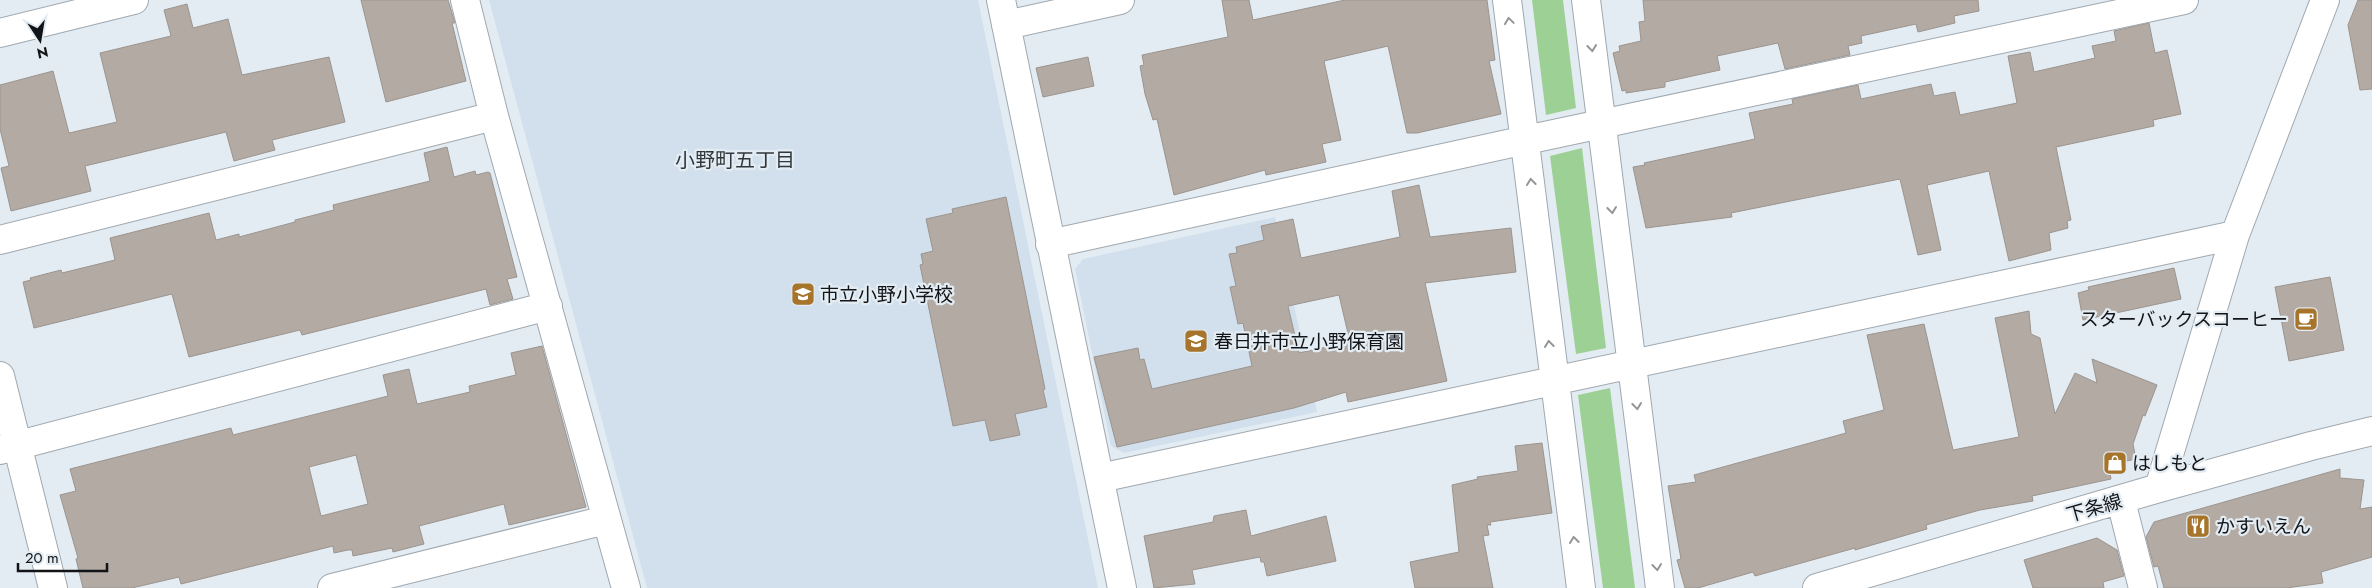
<svg xmlns="http://www.w3.org/2000/svg" width="2372" height="588" font-family="Jost,'Noto Sans JP',sans-serif">
  <style>
    .built { fill: #d1e0ec }
    .green { fill: #9dd095 }
    .building { fill: #b2aaa3; stroke: #9c948e; fill-rule: evenodd }
    .lines { fill: none; stroke-linecap: round; stroke-linejoin: round }
    .minor-casing { stroke: #a0a8af; stroke-width: 30 }
    .minor { stroke: #fff; stroke-width: 28 }
    .oneway { stroke: #949597 }
    .labels { text-anchor: middle; dominant-baseline: central; stroke-width: 4.5; stroke-linejoin: round; paint-order: stroke }
    .poi-label { font-size: 19px; fill: #121417; stroke: #e3ecf3; text-anchor: start }
    .street-label { font-size: 19px; fill: #121417; stroke: #e3ecf3 }
    .neighbourhood-label { font-size: 20px; fill: #30373d; stroke: #e3ecf3 }
  </style>
  <rect width="100%" height="100%" fill="#e3ecf3"/>
  <!-- built -->
  <path class="built" d="M489,0H978L1098,588H647Z
    M1275,217L1317,412L1124,453L1111,446L1075,269L1083,259Z"/>
  <!-- green -->
  <path class="green" d="M1532,0H1563L1576,108L1546,115Z
    M1582,148L1606,348L1576,354L1550,156Z
    M1610,388L1635,588H1603L1578,395Z"/>
  <!-- building -->
  <path class="building" d="M361,0H448L455,23H452L466,81L386,102Z
    M1222,0H1249L1253,20L1345,0H1487L1495,60L1489,61L1501,114L1417,133H1407L1388,46L1324,61L1341,140L1322,144L1326,162L1266,175L1265,170L1174,195L1157,119L1153,120L1145,94L1140,66L1144,65L1142,55L1228,37Z
    M1643,0H1978L1979,11L1954,16L1955,23L1918,32L1916,24L1861,36L1862,43L1848,46L1850,55L1785,69L1778,43L1717,56L1720,70L1665,82V87L1626,93V90L1622,91L1613,53L1620,51L1619,46L1641,41L1639,22L1645,21Z
    M2358,0H2372V89L2360,90L2348,25Z
    M187,4L193,28L228,19L242,75L329,57L345,122L272,140L275,150L234,161L226,132L85,166L91,191L11,211L1,168L9,166L0,129V85L53,71L69,133L117,122L100,53L171,36L164,10Z
    M2149,23L2155,53L2167,50L2181,114L2153,120L2154,126L2056,147L2071,220L2067,221L2068,228L2049,233L2051,250L2009,261L1989,171L1927,185L1941,250L1918,255L1900,179L1731,213L1732,217L1646,228L1633,167L1645,165L1644,163L1755,139L1749,113L1793,104L1792,99L1858,85L1861,99L1931,84L1934,96L1955,92L1960,115L2017,103L2008,56L2030,52L2034,72L2095,58L2092,46L2116,41L2114,31Z
    M1088,57L1094,86L1043,97L1036,68Z
    M447,147L454,177L475,171L476,175L488,172L490,173L517,277L507,279L513,299L490,305L486,289L302,335L300,330L189,357L172,294L34,328L23,282L31,280L30,278L61,270L62,273L115,260L110,238L209,213L216,240L239,234V237L295,222V220L334,210L333,205L430,181L424,153Z
    M1419,185L1430,237L1511,228L1516,272L1425,283L1447,381L1348,402L1346,392L1294,408L1117,447L1094,357L1138,348L1140,360L1144,359L1152,389L1252,366L1243,323L1238,324L1230,287L1236,286L1229,254L1237,253L1236,247L1264,240L1261,226L1293,219L1301,258L1400,237L1392,191ZM1339,295L1350,342L1299,353L1288,306Z
    M1006,197L1045,389L1043,390L1047,407L1015,414L1020,435L990,441L985,420L953,426L920,265L923,264L921,254L933,251L926,219L953,213L952,209Z
    M2174,268L2181,299L2083,320L2078,293L2089,290L2088,287Z
    M2330,277L2344,350L2289,361L2275,287Z
    M2029,311L2031,334L2040,338L2055,414L2075,373L2097,383L2092,359L2157,385L2145,416L2143,415L2133,444L2136,459L2122,462L2124,471L2110,473L2111,479L2032,496L2033,501L1980,510L1926,525L1927,529L1855,550V548L1755,576L1753,572L1698,588H1685L1677,560L1681,559L1668,486L1696,482L1694,475L1846,433L1843,421L1884,410L1867,335L1924,324L1953,450L2019,437L1995,318Z
    M542,346L586,507L509,525L504,504L419,526L424,544L393,552L392,548L353,556L352,550H348L334,553L333,546L181,584L179,577L132,588H83L76,559L78,558L60,495L76,491L70,469L231,428L233,435L388,396L383,375L409,369L417,404L470,392L469,386L516,375L511,353ZM356,455L368,504L321,516L309,467Z
    M1542,443L1552,513L1490,522L1491,525H1487L1489,535L1483,536L1493,588H1415L1410,562L1459,552L1452,485L1478,479L1477,477L1518,471L1515,446Z
    M2340,469V478L2364,480L2360,509L2372,507V557L2321,572L2323,583L2286,588H2164L2158,566L2154,567L2146,537L2154,522Z
    M1246,510L1251,536L1326,516L1336,561L1267,576L1264,562H1261L1260,557L1192,570L1195,584L1154,588L1144,536L1213,522L1214,516Z
    M2097,538L2117,550L2124,576L2103,582L2104,588H2033L2024,560Z"/>
  <g class="lines">
    <!-- minor casing -->
    <g class="minor-casing">
      <path id="minor" d="M465,0L494,116L626,588
        M1001,0L1122,588
        M1507,0L1581,588
        M1586,0L1660,588
        M1006,25L1120,0
        M0,33L134,0
        M0,240L494,116
        M1050,244L1526,140L2184,0
        M0,376L53,588
        M0,450L548,306
        M1100,478L2235,235
        M2159,488L2235,235L2325,0
        M2121,501L2143,588
        M332,588L606,520
        M1817,588L2159,488L2311,446L2372,431"/>
    </g>
    <!-- minor -->
    <use href="#minor" class="minor"/>
  </g>
  <!-- one-way arrows -->
  <defs><path id="oneway-chevron" d="M-2-3.5L2.5 0L-2 3.5" fill="none" stroke-width="1.6" stroke-linecap="round" stroke-linejoin="round" transform="scale(1.25)"/></defs>
  <g class="oneway">
    <use href="#oneway-chevron" transform="translate(1509 21) rotate(-98)"/>
    <use href="#oneway-chevron" transform="translate(1592 48) rotate(83)"/>
    <use href="#oneway-chevron" transform="translate(1531 182) rotate(-97)"/>
    <use href="#oneway-chevron" transform="translate(1612 210) rotate(83)"/>
    <use href="#oneway-chevron" transform="translate(1549 344) rotate(-97)"/>
    <use href="#oneway-chevron" transform="translate(1637 406) rotate(83)"/>
    <use href="#oneway-chevron" transform="translate(1574 540) rotate(-97)"/>
    <use href="#oneway-chevron" transform="translate(1657 567) rotate(83)"/>
  </g>
  <!-- icons -->
  <defs>
    <g id="school-square" transform="scale(1.25)"><rect x="-9" y="-9" width="18" height="18" rx="4" fill="#a6752b" stroke="#e3ecf3"/><path d="M0-5L7-2L0 1L-7-2ZM-4 1L0 2.5L4 1V4Q0 6-4 4Z" fill="#fff"/></g>
    <g id="cafe-square" transform="scale(1.25)"><rect x="-9" y="-9" width="18" height="18" rx="4" fill="#a6752b" stroke="#e3ecf3"/><path d="M-5.5-4.5H6V0H3Q3 3.5 0 3.5H-2.5Q-5.5 3.5-5.5 0ZM3-3.2v2h1.7v-2ZM-6 4.5H4V6H-6Z" fill="#fff"/></g>
    <g id="shop-square" transform="scale(1.25)"><rect x="-9" y="-9" width="18" height="18" rx="4" fill="#a6752b" stroke="#e3ecf3"/><path d="M-5-2.5h2.3a2.7 3.5 0 0 1 5.4 0H5L5.5 6h-11ZM-1.5-2.5h3a1.5 2.3 0 0 0-3 0Z" fill="#fff"/></g>
    <g id="restaurant-square" transform="scale(1.25)"><rect x="-9" y="-9" width="18" height="18" rx="4" fill="#a6752b" stroke="#e3ecf3"/><path d="M-5-6h1v4h1v-4h1v4h1v-4h1v5L-1.5 .5V6h-2V.5L-5-1ZM5-6V6H3V1.5H1.5Q1.5-4 5-6Z" fill="#fff"/></g>
  </defs>
  <g fill-rule="evenodd">
    <use href="#school-square" x="803" y="294"/>
    <use href="#cafe-square" x="2306" y="319"/>
    <use href="#school-square" x="1196" y="341"/>
    <use href="#shop-square" x="2115" y="463"/>
    <use href="#restaurant-square" x="2198" y="526"/>
  </g>
  <g class="labels">
    <!-- poi labels -->
    <g class="poi-label">
      <text x="820" y="294">市立小野小学校</text>
      <text x="2288" y="319" text-anchor="end">スターバックスコーヒー</text>
      <text x="1214" y="341">春日井市立小野保育園</text>
      <text x="2132" y="463">はしもと</text>
      <text x="2216" y="526">かすいえん</text>
    </g>
    <!-- street labels -->
    <g class="street-label">
      <text transform="translate(2094 508) rotate(-16)">下条線</text>
    </g>
    <!-- neighbourhood labels -->
    <g class="neighbourhood-label">
      <text x="735" y="160">小野町五丁目</text>
    </g>
  </g>
  <!-- north arrow -->
  <g transform="translate(40 40) rotate(168)" stroke="#e3ecf3" stroke-width="4" paint-order="stroke">
  <path d="M0-4L9 19L0 12L-9 19Z" fill="#121417"/>
  <text y="-8" font-size="14" font-weight="bold" text-anchor="middle" fill="#121417">N</text>
  </g>
  <!-- scale -->
  <path d="M18 563v8h89v-8" fill="none" stroke="#121417" stroke-width="2.5"/>
  <text x="25" y="563" font-size="15" fill="#121417" stroke="#e3ecf3" stroke-width="4" paint-order="stroke">20 m</text>
</svg>
